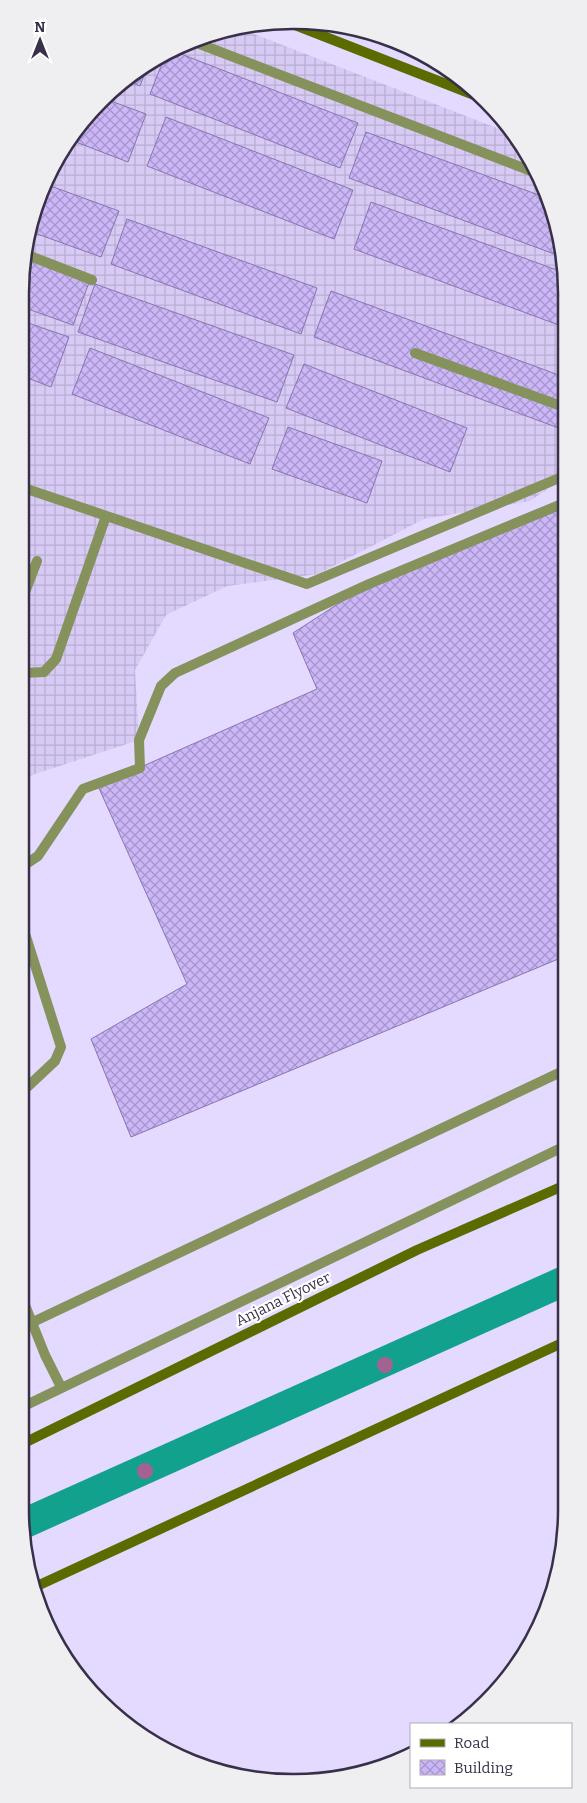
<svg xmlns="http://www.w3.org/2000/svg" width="587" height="1803" font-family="Bitter,serif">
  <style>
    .industrial { fill: url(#industrial-grid) }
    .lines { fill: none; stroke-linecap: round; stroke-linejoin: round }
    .canal { stroke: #12a18c; stroke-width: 30 }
    .building { fill: url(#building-cross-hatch); stroke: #8875af }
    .service { stroke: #85925b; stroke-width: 10 }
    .tertiary { stroke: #85925b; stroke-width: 10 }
    .secondary { stroke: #5c6b00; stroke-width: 10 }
    .tree { fill: #a36292 }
    .labels { text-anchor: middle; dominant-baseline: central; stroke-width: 4.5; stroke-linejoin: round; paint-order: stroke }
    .street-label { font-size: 15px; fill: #383049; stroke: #fff }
    .rim { fill: none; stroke: #383049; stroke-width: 2.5 }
  </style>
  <defs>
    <pattern id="industrial-grid" width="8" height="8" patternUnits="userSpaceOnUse" patternTransform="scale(1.25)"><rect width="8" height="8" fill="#d7caf4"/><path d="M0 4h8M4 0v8" fill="none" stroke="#b9aed3"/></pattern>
    <pattern id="building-cross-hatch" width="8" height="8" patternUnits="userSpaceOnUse" patternTransform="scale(1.25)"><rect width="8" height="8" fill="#cbb7f7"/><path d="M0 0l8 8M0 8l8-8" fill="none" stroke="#a695ca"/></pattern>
  </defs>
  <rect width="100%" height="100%" fill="#e4d9ff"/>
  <!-- industrial -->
  <path class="industrial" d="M236,27L510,133L539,173L565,258L564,478L530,501L424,519L318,574L227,586L166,615L135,670L139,740L23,778L25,240L66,141L142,66Z"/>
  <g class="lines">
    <!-- canal -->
    <path class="canal" d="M23,1524L562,1282"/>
  </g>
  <!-- building -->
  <path class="building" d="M176,52L358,123L340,168L150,94L165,56Z
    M149,63L140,86L127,81L142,66Z
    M108,100L146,114L128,162L68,139Z
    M166,117L353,190L334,239L147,166Z
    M366,132L547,198L565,258L349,178Z
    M48,185L119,211L101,257L29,231Z
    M371,202L565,273L564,327L354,249Z
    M127,219L317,288L301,334L111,264Z
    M25,256L90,280L73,325L25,308Z
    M95,284L294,355L277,402L78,332Z
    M331,291L564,377V430L314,337Z
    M25,322L69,337L51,387L25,377Z
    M90,348L269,418L250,464L72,394Z
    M304,364L467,428L450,472L286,408Z
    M288,427L382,461L367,503L272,469Z
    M564,508L563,957L131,1137L91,1039L187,984L98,786L317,689L293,633L369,584Z"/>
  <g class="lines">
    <!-- service -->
    <path class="service" d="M197,43L539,174
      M25,254L92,280
      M415,353L564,407
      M24,488L307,584L564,476
      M24,595L37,561
      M24,673L44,672L56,659L106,516
      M23,866L38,856L83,789L140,768L139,740L161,686L175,673L369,584L564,503
      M22,1092L55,1061L61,1047L22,924
      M21,1295L45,1355L61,1387
      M33,1322L563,1071"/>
    <!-- tertiary -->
    <path class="tertiary" d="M20,1408L563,1147"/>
    <!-- secondary -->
    <path class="secondary" d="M295,25L487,100
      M20,1445L417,1250L563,1186
      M35,1587L562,1343"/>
  </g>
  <!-- trees -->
  <g class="tree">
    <circle cx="385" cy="1365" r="8"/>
    <circle cx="145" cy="1471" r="8"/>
  </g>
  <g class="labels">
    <!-- street labels -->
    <g class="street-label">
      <text transform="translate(283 1299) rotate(-26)">Anjana Flyover</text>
    </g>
  </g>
  <!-- crop -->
  <path d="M0 0H587V1803H0ZM293 29H294A264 264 0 0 1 558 293V1510A264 264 0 0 1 294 1774H293A264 264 0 0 1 29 1510V293A264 264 0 0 1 293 29Z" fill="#efeef0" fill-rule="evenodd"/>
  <path class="rim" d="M293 29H294A264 264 0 0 1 558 293V1510A264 264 0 0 1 294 1774H293A264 264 0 0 1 29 1510V293A264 264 0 0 1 293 29Z"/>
  <!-- legend -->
  <rect x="410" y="1723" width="162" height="65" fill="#ffffff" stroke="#afacb6"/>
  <rect x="420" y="1739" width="25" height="8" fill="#5c6b00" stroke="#afacb6"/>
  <text x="454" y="1748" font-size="15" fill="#383049">Road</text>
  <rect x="420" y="1760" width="25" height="15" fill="url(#building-cross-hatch)" stroke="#afacb6"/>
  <text x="454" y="1773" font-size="15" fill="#383049">Building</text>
  <!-- north arrow -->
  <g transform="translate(40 40)" stroke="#ffffff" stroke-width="4" paint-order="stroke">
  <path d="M0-4L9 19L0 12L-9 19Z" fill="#383049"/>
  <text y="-8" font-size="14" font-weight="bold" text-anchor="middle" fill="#383049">N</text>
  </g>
</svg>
